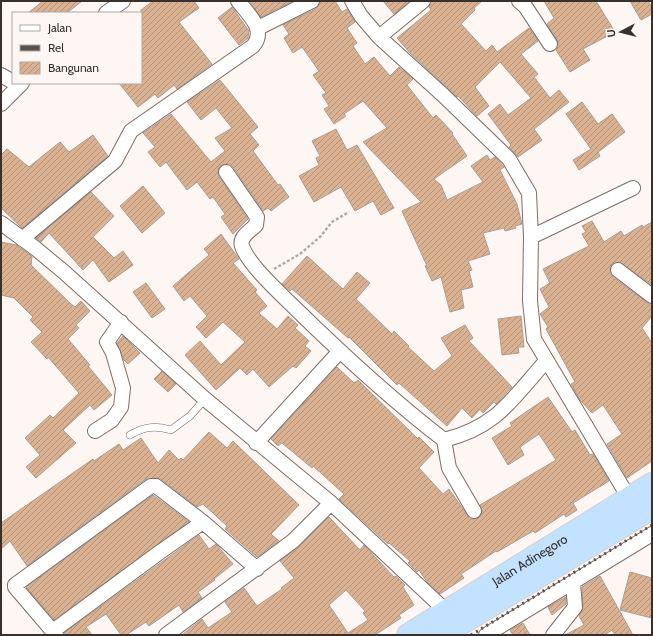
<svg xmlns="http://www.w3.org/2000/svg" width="653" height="636" font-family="Cabin,sans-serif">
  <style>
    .building { fill: url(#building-hatch); stroke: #ab9d92; fill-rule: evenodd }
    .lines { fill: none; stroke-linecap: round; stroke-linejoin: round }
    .service-casing { stroke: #7d6d66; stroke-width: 8 }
    .minor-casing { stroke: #7d6d66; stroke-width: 16 }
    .trunk-casing { stroke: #d3d1d1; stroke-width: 24 }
    .path { stroke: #b1aaa6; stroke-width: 2.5; stroke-dasharray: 3 2; stroke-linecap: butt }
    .service { stroke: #fff; stroke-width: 7 }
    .minor { stroke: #fff; stroke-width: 14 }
    .trunk { stroke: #c3e2ff; stroke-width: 22 }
    .rail { stroke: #58514e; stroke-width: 3; stroke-dasharray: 2 4; stroke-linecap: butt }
    .labels { text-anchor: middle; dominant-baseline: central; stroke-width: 4; stroke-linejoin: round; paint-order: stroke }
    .street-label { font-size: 13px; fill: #37302d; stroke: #fdf6f2 }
  </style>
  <defs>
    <pattern id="building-hatch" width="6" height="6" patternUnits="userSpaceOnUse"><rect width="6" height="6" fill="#dab291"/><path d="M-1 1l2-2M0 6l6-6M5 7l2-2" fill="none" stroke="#b29177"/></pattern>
  </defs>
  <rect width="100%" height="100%" fill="#fdf6f2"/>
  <!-- building -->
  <path class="building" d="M43,1H82L67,13H28Z
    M153,1H194L199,8L179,22L212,64L177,89L174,85L158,98L155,94L138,107L119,83H141V10Z
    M249,1H293L261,17Z
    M320,1H335L342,12L347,9L355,22L347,28L357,43L353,46L365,64L374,57L390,76L399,67L413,79L407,85L433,118L436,115L453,133L452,134L467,156L434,179L441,185L447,200L483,182L471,166L487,155L490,160L495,157L504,167L500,170L517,204L522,224L515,226L516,228L505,231L504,228L483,233L490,254L468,261L472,270L469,271L473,287L461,290L464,308L450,312L441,277L432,281L425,266H427L402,211L421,202L363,142L387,128L363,101L344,114L346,116L334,124L324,109L329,106L322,95L326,93L313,75L319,71L302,47L293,53L284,38L289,34L283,25L316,9Z
    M383,1H410L394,14Z
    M431,1H482L474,8L475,10L461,24L486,51L492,45L497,52L529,28L538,41L521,54L538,74L534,77L550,98L559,90L569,102L534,129L542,140L518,157L509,147L511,145L488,114L500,104L508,115L531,98L500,62L475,87L489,106L477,116L458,96L457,97L410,53L397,38L431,10L429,7Z
    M544,1H596L615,32L583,49L590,60L570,72L556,50L558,44L557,40L547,24L554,18Z
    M630,1H648L652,8V14L641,20Z
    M232,7L249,31L248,38L239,45L218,18Z
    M220,80L258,127L250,134L259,145L253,151L278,185L280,184L289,197L271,211L268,208L263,211L233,167L229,164L222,165L218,169L219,176L248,219L233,234L221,217L225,214L213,197L210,199L197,182L187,190L166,162L160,167L148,152L155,147L143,133L171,114L211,162L225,151L215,138L232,128L216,108L201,120L187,102Z
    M582,102L598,124L612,114L625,132L598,152L600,156L579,170L573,160L591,149L566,114Z
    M336,129L347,150L357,145L394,208L381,215L373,201L355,211L341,187L314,202L299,176L319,165L316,158L320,156L312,141Z
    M93,135L108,156L22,228L1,208V155L7,149L29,167L60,142L69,152Z
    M143,186L165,213L142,233L120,206Z
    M91,192L114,216L93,237L114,258L123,251L133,265L109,282L93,260L83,270L49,233L41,242L36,238Z
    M592,221L604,242L621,231L624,236L642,225L643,227L652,222V285L619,262L612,265L610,269L613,277L652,306V316L642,328L652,343V461L627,478L607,444L622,434L603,405L592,413L580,400L571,384L575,382L546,329L548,327L540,314L549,307L540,289L550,283L543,269L589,246L582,234L586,232L582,226Z
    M221,234L239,259L233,263L257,290L255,292L267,306L259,313L277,329L288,316L298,325L295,328L309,341L305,346L311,351L296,368L293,366L269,387L253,369L247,375L240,368L216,390L185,355L200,341L221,365L245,342L223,322L206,338L196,327L207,316L190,296L184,301L173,286L209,255L204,249Z
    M1,242L16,245L30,255L32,257L31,265L71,304L75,307L81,301L90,311L76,325L79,328L68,339L90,365L88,366L112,395L94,410L90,405L63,430L76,443L36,478L26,467L40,455L25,438L50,415L53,418L79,393L48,357L47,359L31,342L42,332L30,320L33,317L14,298L1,295Z
    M307,256L343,289L357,272L370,283L356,299L392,334L394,331L409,346L408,347L434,371L452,356L441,338L465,325L473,338L469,341L512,387L496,404L494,402L483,413L480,409L472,418L462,408L447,426L399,383L397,385L349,337L348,338L292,289L290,291L282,284Z
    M146,283L165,309L152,318L133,292Z
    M521,316L524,347H518L519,353L502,355L498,319Z
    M123,336L140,353L128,364L124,360L117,343Z
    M337,367L354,383L358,380L418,439L419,437L434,452L419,468L443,494L449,489L470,519H474L481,516L482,511L480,505L556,460L539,434L520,447L524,455L508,465L492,438L512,426L510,423L548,397L572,432L575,430L590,455L593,454L609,481L573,503L577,510L566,517L564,514L535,533L533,531L497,552L496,551L461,574L464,578L440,594L427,582L419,570L417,572L408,563L410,561L389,543L388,544L339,499L344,494L313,466L312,468L282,443L278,446L271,439Z
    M162,371L176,384L168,392L154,379Z
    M209,432L227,448L233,441L299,505L271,534L279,541L257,557L225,529L227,526L203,504L197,507L161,479L156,478L146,479L27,566L10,541L1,549V523L93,459L94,461L119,444L123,450L141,438L158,463L169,450L179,460L181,458L183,460Z
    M153,495L189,522L54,620L26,587Z
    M329,517L360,550L364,545L394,577L396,576L405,585L403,587L414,605L399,615L401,618L375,635H182L202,619L208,628L232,612L225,602L244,588L257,606L282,589L281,588L294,578L280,561L299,547ZM346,590L365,611L363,613L368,620L348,633L329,605Z
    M199,535L209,549L216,544L233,564L214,579L215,580L198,592L202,598L183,612L179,605L149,626L146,622L126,635H121L106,614L86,627L92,635H64V633Z
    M630,572L652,578V618L620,610Z
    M600,576L633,635H615L612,630L604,635H565L584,625L579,616L583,607L582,587Z
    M566,597V604L552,615L548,607Z
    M523,623L530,635H513L510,630Z"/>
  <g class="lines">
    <!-- service casing -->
    <g class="service-casing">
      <path id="service" d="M130,435C144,427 155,425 171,430L190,416L205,399"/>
    </g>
    <!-- minor casing -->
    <g class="minor-casing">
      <path id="minor" d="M352,1L361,16L379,37L443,95L509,159L529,193L531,237L530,301L534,339L629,498
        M519,1L525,6L550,44
        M106,13L123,1
        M258,28L312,1
        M379,37L423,1
        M1,75L13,82
        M1,104L22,83
        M226,172L257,217L256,225C250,231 239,237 242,246C249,266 281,294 296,309C343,355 392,400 444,440C497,427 512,399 546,361
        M1,223L35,248L64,272L205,399L331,503L446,611
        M531,237L633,188
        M22,239L115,161L131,131L253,46C267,30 248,14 238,1
        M618,270L652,296
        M95,431L112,420L121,407L123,388L113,353L107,342L121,322
        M444,440L449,468L474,511
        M256,443L340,351
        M53,631L160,552L203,522
        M56,635L15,587V585L151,486H156L203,522L257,569
        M166,635L293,541L331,503
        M486,635L652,534
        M553,635L575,607L573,583"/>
    </g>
    <!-- trunk casing -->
    <g class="trunk-casing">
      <g id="trunk">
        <path id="s1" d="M408,635L652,484"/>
        <path d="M442,635L652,508"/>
      </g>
    </g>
    <!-- path -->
    <path class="path" d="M274,269L300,254L320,237L332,222L349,212"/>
    <!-- service -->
    <use href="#service" class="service"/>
    <!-- minor -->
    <use href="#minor" class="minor"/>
    <!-- trunk -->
    <use href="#trunk" class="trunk"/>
    <!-- rail -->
    <path class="rail" d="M471,635L652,525"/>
  </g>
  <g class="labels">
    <!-- street labels -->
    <g class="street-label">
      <text stroke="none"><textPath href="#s1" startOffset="143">Jalan Adinegoro</textPath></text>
    </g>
  </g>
  <!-- border -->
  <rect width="653" height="636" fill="none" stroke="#37302d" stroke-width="4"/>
  <!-- legend -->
  <rect x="12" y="12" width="130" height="72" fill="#fdf6f2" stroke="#aea7a3"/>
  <rect x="20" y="25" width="20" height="6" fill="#ffffff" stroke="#aea7a3"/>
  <text x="48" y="32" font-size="12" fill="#37302d">Jalan</text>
  <rect x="20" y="45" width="20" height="6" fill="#58514e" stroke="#aea7a3"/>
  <text x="48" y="52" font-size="12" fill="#37302d">Rel</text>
  <rect x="20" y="62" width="20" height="12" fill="url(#building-hatch)" stroke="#aea7a3"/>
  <text x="48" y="72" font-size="12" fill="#37302d">Bangunan</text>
  <!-- north arrow -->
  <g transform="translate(621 32) rotate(263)" stroke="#fdf6f2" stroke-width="3" paint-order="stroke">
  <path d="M0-3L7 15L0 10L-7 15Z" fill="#37302d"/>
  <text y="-6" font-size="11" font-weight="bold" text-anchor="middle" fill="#37302d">U</text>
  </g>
</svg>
